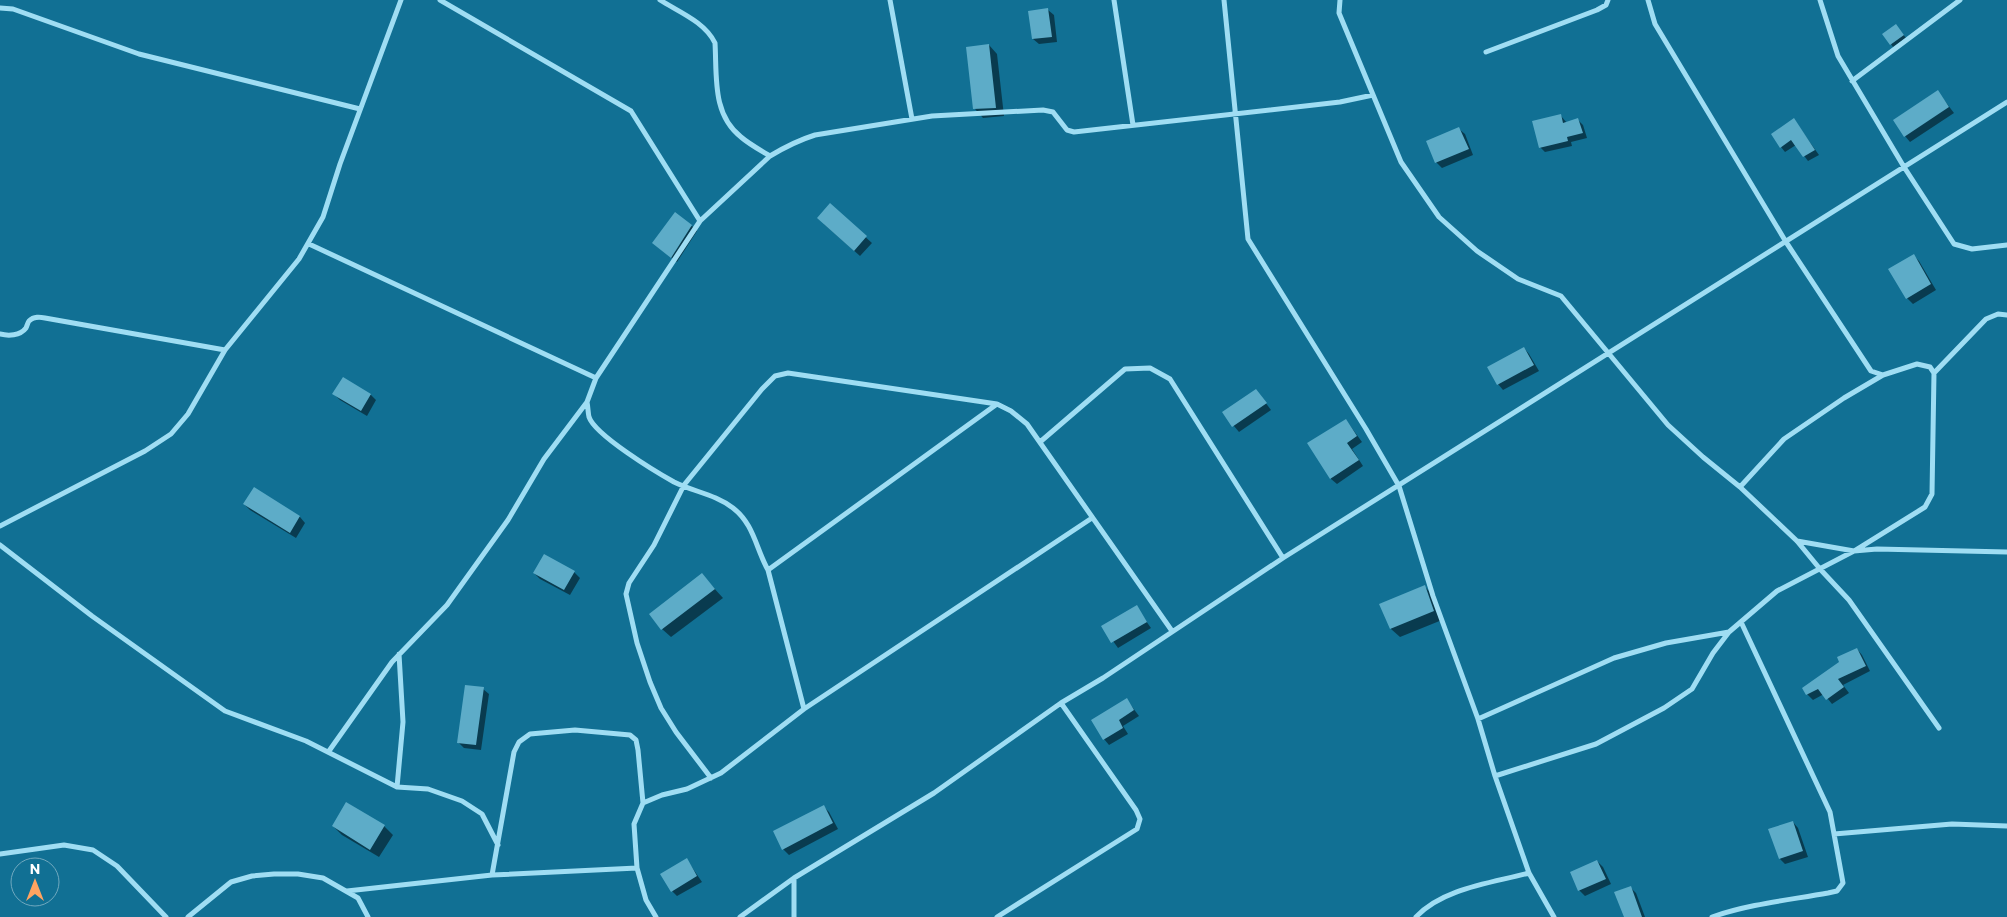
<svg xmlns="http://www.w3.org/2000/svg" width="2007" height="917" font-family="Commissioner,sans-serif">
  <style>
    .shadow { fill: #0007 }
    .building { fill: #5dacc8 }
    .lines { fill: none; stroke-linecap: round; stroke-linejoin: round }
    .street { stroke: #9fddf3; stroke-width: 5 }
  </style>
  <rect width="100%" height="100%" fill="#117094"/>
  <!-- shadow -->
  <path class="shadow" d="M1048,10L1054,15L1057,42L1039,44L1033,39Z
    M1898,28L1906,38L1893,47L1891,44Z
    M989,45L997,54L1004,116L983,118L975,109Z
    M1938,92L1954,113L1910,142L1905,136Z
    M1561,116L1567,123L1578,120L1583,125L1587,138L1571,142L1572,146L1545,152L1540,147Z
    M1794,120L1819,155L1808,161L1796,145L1785,152L1781,147Z
    M1459,129L1465,134L1473,155L1442,168L1436,162Z
    M830,205L872,243L860,256L824,224Z
    M692,226L697,231L677,262L653,243Z
    M1913,255L1919,261L1936,290L1913,304L1907,298Z
    M1524,348L1529,354L1539,371L1503,390L1498,384Z
    M1256,390L1271,410L1239,432L1223,413Z
    M334,394L371,395L376,400L367,416L340,400Z
    M1346,420L1362,442L1352,449L1363,466L1337,484L1331,479L1309,443Z
    M254,489L300,517L305,523L296,538L250,510L244,504Z
    M574,572L580,578L570,595L540,579L534,573Z
    M702,575L723,598L671,637L662,629Z
    M1424,586L1433,595L1442,620L1400,637L1391,629L1381,605Z
    M1136,607L1151,628L1118,648L1103,627Z
    M1857,649L1862,655L1870,671L1843,685L1849,693L1832,704L1824,694L1813,700L1807,694Z
    M483,689L489,694L481,750L464,748L458,742Z
    M1127,700L1139,716L1123,726L1128,734L1109,745L1104,739Z
    M347,803L384,826L393,835L379,857L342,835L333,826Z
    M823,806L829,812L838,829L789,855L783,849Z
    M1793,822L1798,828L1808,857L1785,864L1780,859Z
    M687,860L702,882L677,896L672,891Z
    M1597,861L1603,867L1611,884L1585,896L1579,890Z
    M1630,887L1636,893L1645,917H1625Z"/>
  <!-- building -->
  <path class="building" d="M1048,8L1052,37L1032,39L1028,11Z
    M1896,24L1904,35L1890,45L1882,34Z
    M989,44L996,108L973,109L966,47Z
    M1938,90L1949,107L1904,137L1893,120Z
    M1561,114L1563,123L1578,118L1583,133L1567,137L1568,141L1539,148L1532,121Z
    M1794,118L1815,150L1803,157L1791,140L1780,148L1771,134Z
    M1459,127L1469,149L1435,163L1426,141Z
    M830,203L867,236L854,251L817,218Z
    M675,212L692,225L671,258L652,243Z
    M1914,254L1931,284L1906,299L1888,269Z
    M1524,347L1534,365L1497,385L1487,367Z
    M343,377L371,394L361,411L332,394Z
    M1256,389L1267,403L1232,427L1222,412Z
    M1346,419L1357,436L1347,443L1359,460L1330,479L1307,443Z
    M254,487L300,516L290,533L243,504Z
    M544,554L575,571L564,590L533,573Z
    M702,573L715,589L661,630L649,614Z
    M1425,585L1434,611L1390,629L1379,604Z
    M1137,605L1147,622L1111,643L1101,626Z
    M1857,648L1866,666L1838,679L1844,687L1826,700L1818,689L1806,695L1802,688L1839,662L1837,657Z
    M465,685L484,687L476,745L457,743Z
    M1127,698L1134,710L1119,720L1123,728L1103,740L1091,720Z
    M346,802L385,825L370,850L332,826Z
    M824,805L833,823L782,850L773,831Z
    M1793,821L1803,851L1779,859L1768,829Z
    M687,858L697,876L671,892L660,874Z
    M1597,860L1606,879L1578,891L1570,872Z
    M1631,886L1642,917H1624L1614,892Z"/>
  <g class="lines">
    <!-- street -->
    <path class="street" d="M440,0L631,111L700,221
      M660,0C679,12 705,22 715,43C717,77 712,114 741,137C749,144 760,150 770,156
      M890,0L912,119
      M1114,0L1133,125
      M1224,0L1248,239L1366,429L1399,486L1433,596L1478,719L1495,776L1529,873L1554,917
      M1340,0L1339,13L1401,162L1439,217L1477,251L1518,279L1561,296L1668,425L1703,457L1740,487L1797,541L1820,569L1849,600L1939,728
      M1648,0L1655,24L1786,242L1871,371L1883,375
      M1820,0L1838,56L1904,167L1954,244L1972,249L2007,245
      M0,8L13,9L139,54L360,109
      M1486,52L1597,10L1606,5L1608,0
      M1852,81L1960,0
      M309,244L596,378
      M0,334C8,336 20,336 26,328C27,326 28,322 29,321C34,316 40,317 45,318L225,350
      M1934,373L1986,319L1998,314L2007,315
      M587,402C588,407 588,413 589,417C595,435 656,472 674,482C694,492 715,494 733,508C754,524 756,549 768,570L804,709
      M1040,442L1125,369L1150,368L1170,379L1283,558
      M0,526L145,451L171,434L188,414L225,350L299,259L323,217L340,164L401,0
      M1797,541L1854,551L1877,549L2007,552
      M0,545L92,616L225,711L306,741L397,787L428,789L462,801L482,814L498,845
      M768,570L997,404L1011,411L1027,424L1172,631
      M1478,719L1614,658L1666,643L1729,632
      M329,751L392,662L447,605L508,520L544,459L587,402L596,378L700,221L770,156C785,147 799,140 815,135L932,116L1043,110L1053,112L1067,130L1074,132L1340,102L1373,95
      M1495,776L1596,744L1664,708L1692,689L1713,653L1729,632L1777,591L1854,551L1925,507L1932,494L1934,373L1930,367L1917,364L1883,375L1844,398L1784,439L1740,487
      M711,778L676,732L661,708L650,682L637,643L626,594L629,583L654,545L684,485L762,389L775,376L788,373L997,404
      M397,787L403,722L399,654
      M643,803L662,795L687,789L721,773L804,709L1092,518
      M1834,834L1952,824L2007,826
      M0,854L64,845L93,850L117,866L166,917
      M492,875L514,752L519,742L530,734L575,730L630,735L636,740L638,750L643,803L634,824L637,868L646,900L656,917
      M794,878V917
      M347,891L492,875L637,868
      M188,917L231,882L252,876L274,874H298L323,878L358,898L368,917
      M740,917L794,878L934,793L1061,703L1103,678L1283,558L2007,102
      M997,917L1137,829L1140,819L1136,810L1061,703
      M1416,917C1443,888 1492,883 1529,873
      M1712,917C1749,904 1789,900 1828,893L1837,891L1843,883L1830,812L1741,622"/>
  </g>
  <!-- north arrow -->
  <g transform="translate(35 882)"><circle r="24" fill="#117094" stroke="#70a9bf"/>
  <path d="M0-4L9 19L0 12L-9 19Z" fill="#ffa461"/>
  <text y="-8" font-size="14" font-weight="bold" text-anchor="middle" fill="#ffffff">N</text>
  </g>
</svg>
